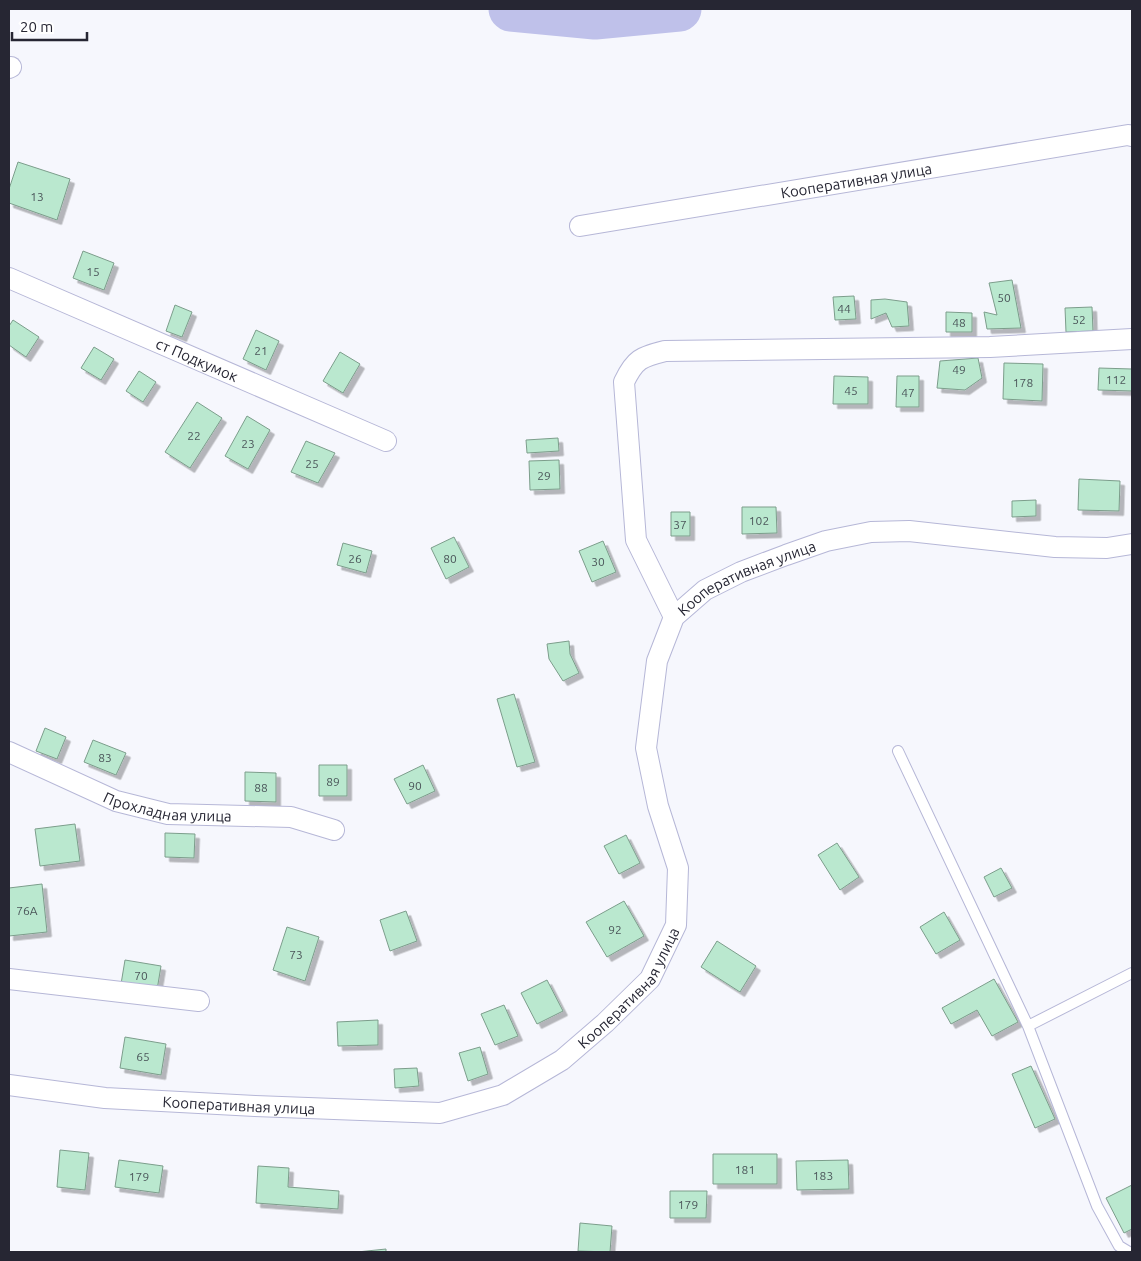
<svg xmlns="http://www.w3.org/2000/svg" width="1141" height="1261" font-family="Ubuntu,sans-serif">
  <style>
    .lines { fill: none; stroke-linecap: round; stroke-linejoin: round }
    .river { stroke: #bfc1ea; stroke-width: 45 }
    .building { fill: #bae8cf; stroke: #7c9d8b; filter: url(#shadow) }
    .service-casing { stroke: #b6b7d7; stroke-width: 12 }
    .minor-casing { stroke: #b6b7d7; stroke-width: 22 }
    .service { stroke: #fff; stroke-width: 10 }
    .minor { stroke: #fff; stroke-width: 20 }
    .labels { text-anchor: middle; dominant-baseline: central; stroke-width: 4; stroke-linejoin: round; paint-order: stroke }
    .number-label { font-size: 12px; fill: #4b565a }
    .street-label { font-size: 15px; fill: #262633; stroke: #fff }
  </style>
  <defs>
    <filter id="shadow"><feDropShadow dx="4.5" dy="4.5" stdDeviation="0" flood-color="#0004"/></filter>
  </defs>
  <rect width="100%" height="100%" fill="#f6f7fd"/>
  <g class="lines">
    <!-- river -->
    <path class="river" d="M511,9L595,17L679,9"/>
  </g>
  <!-- building -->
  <path class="building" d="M18,162L70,179L57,220L9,203V189Z
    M83,251L114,263L104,290L73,278Z
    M1012,280L1021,328L987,329L984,312L997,315L989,283Z
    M854,296L856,319L835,320L833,297Z
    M885,299L907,302L909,326L892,327L886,313L871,319V300Z
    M175,305L192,312L182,337L166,331Z
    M1092,307L1093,331L1066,332L1065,308Z
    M946,312L972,313V332H946Z
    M13,320L39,337L26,357L9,345V326Z
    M256,330L279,341L266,370L243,359Z
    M94,347L114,359L101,380L81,368Z
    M340,352L360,364L343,393L323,381Z
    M978,358L982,378L965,390L937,388L940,361Z
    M1004,363L1043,364L1042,401L1003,399Z
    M1099,368L1132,369V391L1098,390Z
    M139,371L156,382L143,402L126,391Z
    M834,376L868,377V404H833Z
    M897,376H919V407H896Z
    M197,402L222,418L190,468L165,452Z
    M247,416L270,430L248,469L225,456Z
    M558,438L559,451L527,453L526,440Z
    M306,441L335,453L318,483L291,472Z
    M559,460L560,489L530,490L529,461Z
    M1079,479L1120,481L1119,511L1078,510Z
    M1036,500V516L1012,517V501Z
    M742,507H776L777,533L742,534Z
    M671,512H690V536H671Z
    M454,537L469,567L446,579L431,548Z
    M603,541L616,572L592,582L579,551Z
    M343,543L372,551L366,573L337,565Z
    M569,641L570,654L579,673L563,681L549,659L547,644Z
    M514,694L535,762L517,767L497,699Z
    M45,728L66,737L57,759L36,751Z
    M93,740L126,753L116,775L84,762Z
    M319,765H347V796H319Z
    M423,765L435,791L407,804L394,779Z
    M245,772L276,773V802L245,801Z
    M75,824L80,861L40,866L35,829Z
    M165,833L195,834L194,858L165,857Z
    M626,835L640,863L619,874L604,846Z
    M837,843L859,877L840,890L818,855Z
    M1001,868L1012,888L994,897L984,877Z
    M42,884L47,932L9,936V888Z
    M624,901L644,936L607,957L586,922Z
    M406,911L417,941L390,951L380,920Z
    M944,912L960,940L936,954L920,927Z
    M287,927L319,937L305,981L273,970Z
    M717,941L756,966L740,992L701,967Z
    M125,960L161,966L157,990L121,984Z
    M994,979L1018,1022L992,1036L977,1010L951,1024L942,1008Z
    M547,980L563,1011L537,1024L521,993Z
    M504,1005L518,1036L495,1045L481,1014Z
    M378,1020V1045L338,1046L337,1022Z
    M125,1037L166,1044L161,1075L120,1068Z
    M480,1047L488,1074L468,1081L459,1053Z
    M1031,1066L1055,1119L1035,1128L1012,1074Z
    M417,1068L419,1086L395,1088L394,1069Z
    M60,1150L89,1153L85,1190L57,1187Z
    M713,1154H777V1184H713Z
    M119,1160L163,1166L159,1193L115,1187Z
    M848,1160L849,1189L797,1190L796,1161Z
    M258,1166L289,1168L288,1187L339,1191L338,1209L256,1203Z
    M1132,1185V1229L1124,1233L1106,1198Z
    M670,1191H707L706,1218H670Z
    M580,1223L612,1226L610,1252L578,1251Z
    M386,1249V1252H357Z"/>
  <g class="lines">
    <!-- service casing -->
    <g class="service-casing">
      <path id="service" d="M898,751L1028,1026L1097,1206L1119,1246L1129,1252
        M1028,1026L1132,973"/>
    </g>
    <!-- minor casing -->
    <g class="minor-casing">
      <g id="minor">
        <path d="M9,68L11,67"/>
        <path id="s1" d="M580,226L1128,135L1132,136"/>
        <path id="s2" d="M9,278L386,441"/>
        <path d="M674,617L636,540L624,382C635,359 641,357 665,351L990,347L1132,339"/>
        <path id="s3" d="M9,752L116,801L168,814L291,817L334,830"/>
        <path d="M9,979L199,1001"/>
        <path id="s4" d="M9,1085L105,1098L255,1106L440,1113L503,1095L562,1060L605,1023L650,979L676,925L678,868L658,806L646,748L657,661L674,617L705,590L741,572L786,555L826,541L871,532L909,531L1055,547L1107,548L1132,544"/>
      </g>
    </g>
    <!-- service -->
    <use href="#service" class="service"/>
    <!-- minor -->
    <use href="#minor" class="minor"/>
  </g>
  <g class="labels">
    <!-- number labels -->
    <g class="number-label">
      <text x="37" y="196">13</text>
      <text x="93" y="271">15</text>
      <text x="1004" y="297">50</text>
      <text x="844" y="308">44</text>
      <text x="1079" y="319">52</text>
      <text x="959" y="322">48</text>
      <text x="261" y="350">21</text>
      <text x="959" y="369">49</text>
      <text x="1116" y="379">112</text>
      <text x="1023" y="382">178</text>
      <text x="851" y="390">45</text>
      <text x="908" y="392">47</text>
      <text x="194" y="435">22</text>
      <text x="248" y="443">23</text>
      <text x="312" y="463">25</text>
      <text x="544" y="475">29</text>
      <text x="759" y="520">102</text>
      <text x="680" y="524">37</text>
      <text x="355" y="558">26</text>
      <text x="450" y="558">80</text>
      <text x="598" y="561">30</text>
      <text x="105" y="757">83</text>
      <text x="333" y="781">89</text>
      <text x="415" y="785">90</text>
      <text x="261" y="787">88</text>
      <text x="27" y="910">76А</text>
      <text x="615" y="929">92</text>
      <text x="296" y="954">73</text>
      <text x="141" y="975">70</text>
      <text x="143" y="1056">65</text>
      <text x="745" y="1169">181</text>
      <text x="823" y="1175">183</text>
      <text x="139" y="1176">179</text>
      <text x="688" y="1204">179</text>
    </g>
    <!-- street labels -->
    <g class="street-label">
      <text stroke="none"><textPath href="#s1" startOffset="280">Кооперативная улица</textPath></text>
      <text stroke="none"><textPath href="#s2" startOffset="205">ст Подкумок</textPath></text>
      <text stroke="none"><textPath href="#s4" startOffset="1146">Кооперативная улица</textPath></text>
      <text stroke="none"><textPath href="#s3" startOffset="170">Прохладная улица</textPath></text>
      <text stroke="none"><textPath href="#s4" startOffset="666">Кооперативная улица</textPath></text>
      <text stroke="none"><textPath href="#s4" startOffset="231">Кооперативная улица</textPath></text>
    </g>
  </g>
  <!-- border -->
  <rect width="1141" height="1261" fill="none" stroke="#262633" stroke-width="20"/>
  <!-- scale -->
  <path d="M12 32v8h75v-8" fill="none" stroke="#262633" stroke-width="2.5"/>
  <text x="20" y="32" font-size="15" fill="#262633" stroke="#ffffff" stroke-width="4" paint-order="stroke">20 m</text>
</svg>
